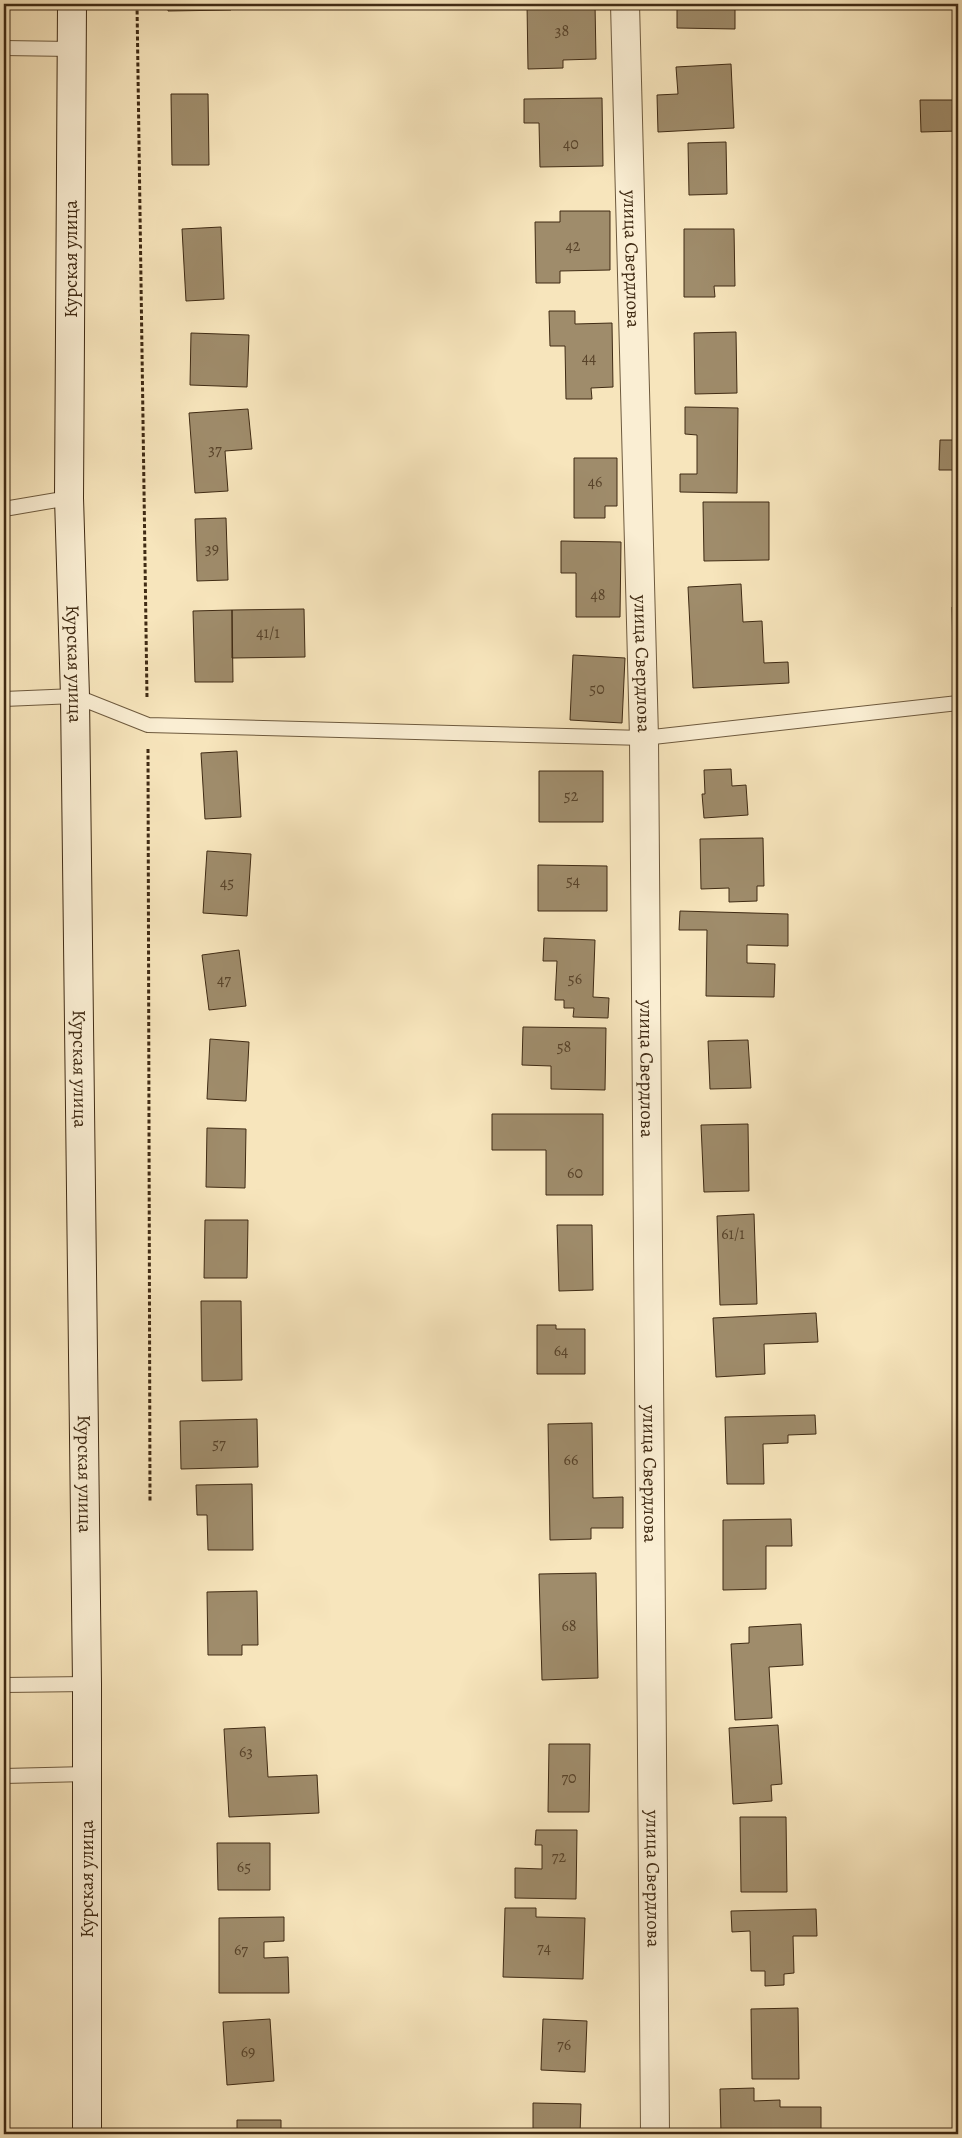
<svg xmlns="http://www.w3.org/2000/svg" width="962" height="2138" font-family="Alegreya,serif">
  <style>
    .building { fill: #9f8c6b; stroke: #402b14 }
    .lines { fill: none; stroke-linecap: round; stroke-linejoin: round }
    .lane-casing { stroke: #6e5a3e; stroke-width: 16 }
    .street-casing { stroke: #6e5a3e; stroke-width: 30 }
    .secondary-casing { stroke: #402b14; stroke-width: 30 }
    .path { stroke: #402b14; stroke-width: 3; stroke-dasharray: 4 2.5; stroke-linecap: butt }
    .lane { stroke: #faeed3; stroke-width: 14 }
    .street { stroke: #faeed3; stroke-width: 28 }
    .secondary { stroke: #faeed3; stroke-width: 28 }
    .labels { text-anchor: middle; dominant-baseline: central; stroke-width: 4; stroke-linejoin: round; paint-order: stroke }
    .number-label { font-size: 16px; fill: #58432a }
    .street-label { font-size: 19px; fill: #402b14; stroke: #faeed3 }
  </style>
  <rect width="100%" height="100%" fill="#f7e5bc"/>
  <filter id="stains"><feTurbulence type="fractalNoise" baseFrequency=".004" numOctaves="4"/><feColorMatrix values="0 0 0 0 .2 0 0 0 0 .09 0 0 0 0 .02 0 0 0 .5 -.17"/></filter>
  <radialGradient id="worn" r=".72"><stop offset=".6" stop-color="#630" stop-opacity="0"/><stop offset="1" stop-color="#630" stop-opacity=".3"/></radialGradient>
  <!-- building -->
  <path class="building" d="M168,4H231V10L168,11Z
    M527,4H595L596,59L563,60V68L528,69Z
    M677,4H735V29L677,28Z
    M731,64L734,128L658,132L657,95L678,94L676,67Z
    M171,94H208L209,165H172Z
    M602,98L603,166L540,167L539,123H524V99Z
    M920,100H958V131L921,132Z
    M726,142L727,194L689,195L688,143Z
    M560,211H610V270L560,271V283H536L535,222H560Z
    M221,227L224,299L186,301L182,229Z
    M684,229H734L735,286H714L715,297H684Z
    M549,311H575V324L612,323L613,387L591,388L592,399H566L565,346H550Z
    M736,332L737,393L695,394L694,333Z
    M191,333L249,335L247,387L190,385Z
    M685,407L738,408L737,493L680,492V474H697V435L685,434Z
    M248,409L252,449L225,451L228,491L195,493L189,413Z
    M940,440H958V470H939Z
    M574,458H617V506H605V518H574Z
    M703,502H769V560L704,561Z
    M226,518L228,580L197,581L195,519Z
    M561,541L621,542L620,617H576V573H561Z
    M741,584L743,622L762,621L764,663L788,662L789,683L693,688L688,587Z
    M952,607H958V658H953Z
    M304,609L305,657L232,658V610Z
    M232,610L233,682H195L193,611Z
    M573,655L625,658L622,723L570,720Z
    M237,751L241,817L205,819L201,753Z
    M731,769L732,786L746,785L748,815L704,818L702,794H705L704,770Z
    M539,771H603V822H539Z
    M763,838L764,886H757V901L729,902V888L701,889L700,839Z
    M207,851L251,854L247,916L203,913Z
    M538,865L607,866V911H538Z
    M680,911L788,914V946L747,945V963L775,964L774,997L706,996L707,930H679Z
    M544,938L595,940L593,997L609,998L608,1018L573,1017L574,1008H564V1000H555L557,961H543Z
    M239,950L246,1006L209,1010L202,955Z
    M523,1027L606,1028L605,1090L551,1089V1066L522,1065Z
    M210,1039L249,1042L246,1101L207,1099Z
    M748,1040L751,1088L710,1089L708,1041Z
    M492,1114H603V1195H546V1150H492Z
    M748,1124L749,1191L704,1192L701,1125Z
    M207,1128L246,1129L245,1188L206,1187Z
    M754,1214L757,1304L720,1305L717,1216Z
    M205,1220H248L247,1278H204Z
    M557,1225H592L593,1290L559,1291Z
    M201,1301H241L242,1380L202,1381Z
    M816,1313L818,1342L764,1344L765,1374L716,1377L713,1318Z
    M537,1325H556V1329H585V1374H537Z
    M815,1415L816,1434L788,1435V1443L763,1444L764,1484H727L725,1417Z
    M257,1419L258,1467L181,1469L180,1421Z
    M592,1423L593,1498L623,1497V1528H591V1539L550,1540L548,1424Z
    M252,1484L253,1550H208L207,1515H197L196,1485Z
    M791,1519L792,1546H766V1589L723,1590V1520Z
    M596,1573L598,1678L542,1680L539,1574Z
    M257,1591L258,1645H242V1655H208L207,1592Z
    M801,1624L803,1665L769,1667L772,1718L735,1720L731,1644L749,1643V1627Z
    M778,1725L782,1784L771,1785L772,1801L733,1804L729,1728Z
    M265,1727L268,1777L317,1775L319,1813L229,1817L224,1729Z
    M549,1744H590L589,1812H548Z
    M740,1817H786L787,1892H741Z
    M536,1830H577L576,1899L515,1898V1868L542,1869V1845H535Z
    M217,1843H270V1890H218Z
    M505,1908H536V1917L585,1918L583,1979L503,1977Z
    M816,1909L817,1936H793L794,1973L784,1974V1985L765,1986V1971H751L750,1931L732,1932L731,1911Z
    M284,1917V1941L264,1942V1958L288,1957L289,1993H219V1918Z
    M798,2008L799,2079H752L751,2009Z
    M270,2019L274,2081L227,2085L223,2022Z
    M543,2019L587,2021L585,2072L541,2070Z
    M754,2088V2101L780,2100V2107H821V2134H721L720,2089Z
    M533,2103L581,2104L580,2134H533Z
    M237,2120H281V2134H237Z"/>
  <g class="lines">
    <!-- lane casing -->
    <g class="lane-casing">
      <path id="lane" d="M4,48L71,49
        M4,509L69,498
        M4,699L75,696L148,725L644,738L958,703
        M4,1685L87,1684
        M4,1776L87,1774"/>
    </g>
    <!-- street casing -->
    <g class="street-casing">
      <g id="street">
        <path id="s1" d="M625,4L644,738L655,2134"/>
      </g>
    </g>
    <!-- secondary casing -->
    <g class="secondary-casing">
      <g id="secondary">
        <path id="s2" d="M72,4L69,498L75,696L87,1684V2134"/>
      </g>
    </g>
    <!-- path -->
    <path class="path" d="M137,4L147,698
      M148,749L150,1501"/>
    <!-- lane -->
    <use href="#lane" class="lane"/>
    <!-- street -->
    <use href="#street" class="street"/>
    <!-- secondary -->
    <use href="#secondary" class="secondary"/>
  </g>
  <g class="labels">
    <!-- number labels -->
    <g class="number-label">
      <text x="562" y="31">38</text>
      <text x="571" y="144">40</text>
      <text x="573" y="246">42</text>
      <text x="589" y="358">44</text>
      <text x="215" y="450">37</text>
      <text x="595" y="482">46</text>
      <text x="212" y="549">39</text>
      <text x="598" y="595">48</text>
      <text x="268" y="633">41/1</text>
      <text x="597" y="689">50</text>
      <text x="571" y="796">52</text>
      <text x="573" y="881">54</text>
      <text x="227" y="883">45</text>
      <text x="575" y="979">56</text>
      <text x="224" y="980">47</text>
      <text x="564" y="1047">58</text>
      <text x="575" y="1173">60</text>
      <text x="733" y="1234">61/1</text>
      <text x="561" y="1351">64</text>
      <text x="219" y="1444">57</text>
      <text x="571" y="1460">66</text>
      <text x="569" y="1626">68</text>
      <text x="246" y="1752">63</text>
      <text x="569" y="1778">70</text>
      <text x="559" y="1857">72</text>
      <text x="244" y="1867">65</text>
      <text x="544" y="1948">74</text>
      <text x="241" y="1950">67</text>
      <text x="564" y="2045">76</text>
      <text x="248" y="2052">69</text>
    </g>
    <!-- street labels -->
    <g class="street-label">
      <text transform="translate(71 259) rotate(-90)">Курская улица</text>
      <text stroke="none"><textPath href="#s1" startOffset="255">улица Свердлова</textPath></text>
      <text stroke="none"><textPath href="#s2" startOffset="660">Курская улица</textPath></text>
      <text stroke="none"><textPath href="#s1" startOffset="660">улица Свердлова</textPath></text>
      <text stroke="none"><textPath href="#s2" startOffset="1065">Курская улица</textPath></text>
      <text stroke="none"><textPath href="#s1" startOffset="1065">улица Свердлова</textPath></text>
      <text stroke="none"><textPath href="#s2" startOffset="1470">Курская улица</textPath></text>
      <text stroke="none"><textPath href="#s1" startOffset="1470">улица Свердлова</textPath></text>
      <text transform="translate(87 1879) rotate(-90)">Курская улица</text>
      <text stroke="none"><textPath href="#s1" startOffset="1875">улица Свердлова</textPath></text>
    </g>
  </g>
  <!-- margin -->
  <rect width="962" height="2138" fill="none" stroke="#f7e5bc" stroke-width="20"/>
  <rect x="5" y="5" width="952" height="2128" fill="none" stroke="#402b14" stroke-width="2.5"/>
  <rect x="10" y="10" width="942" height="2118" fill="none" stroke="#402b14"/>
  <rect width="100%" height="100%" filter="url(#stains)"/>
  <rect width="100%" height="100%" fill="url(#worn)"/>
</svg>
